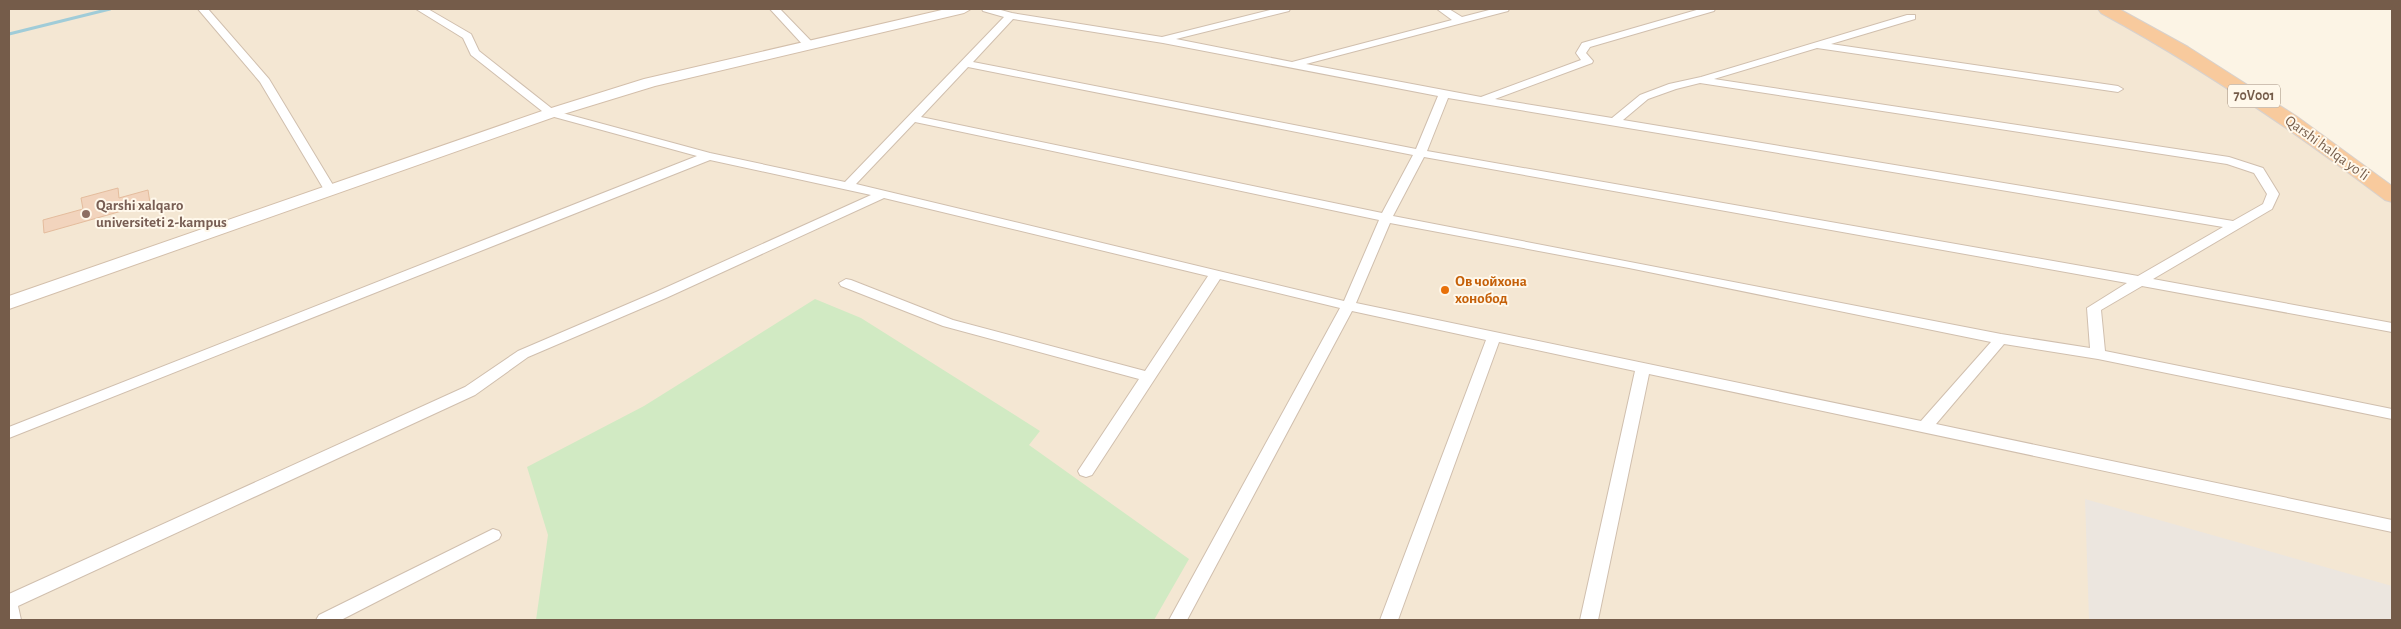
<svg xmlns="http://www.w3.org/2000/svg" width="2401" height="629" font-family="'Alegreya Sans',sans-serif">
  <style>
    .residential { fill: #f4e7d3 }
    .industrial { fill: #ece6df }
    .green { fill: #d1eac3 }
    .lines { fill: none; stroke-linecap: round; stroke-linejoin: round }
    .stream { stroke: #a0ccd8; stroke-width: 3 }
    .building { fill: #f2d4bd; stroke: #e4bc9d }
    .minor-casing { stroke: #d0bfae; stroke-width: 2 }
    .secondary-casing { stroke: #d3bfab; stroke-width: 2 }
    .trunk-casing { stroke: #d8d1cc; stroke-width: 2 }
    .minor { fill: #fff; fill-rule: evenodd }
    .secondary { fill: #fff; fill-rule: evenodd }
    .trunk { fill: #f8ca9d; fill-rule: evenodd }
    .education-dot { fill: #8d6e63; stroke: #fff8eb; stroke-width: 2 }
    .food-dot { fill: #e8710a; stroke: #fff8eb; stroke-width: 2 }
    .labels { text-anchor: middle; dominant-baseline: central; stroke-width: 4; stroke-linejoin: round; paint-order: stroke }
    .shield { fill: #fff8eb; stroke: #9e8b7a; stroke-width: 1 }
    .shield-label { font-size: 14px; font-weight: bold; fill: #755c4a }
    .street-label { font-size: 15px; fill: #755c4a; stroke: #fff8eb }
    .education-label { font-size: 15px; font-weight: bold; fill: #785e54; stroke: #fff8eb; text-anchor: start }
    .food-label { font-size: 15px; font-weight: bold; fill: #c56008; stroke: #fff8eb; text-anchor: start }
  </style>
  <rect width="100%" height="100%" fill="#fcf4e5"/>
  <!-- residential -->
  <path class="residential" d="M9,9H2107L2134,23L2329,147L2392,200V620H9Z"/>
  <!-- industrial -->
  <path class="industrial" d="M2085,499L2392,586V620H2089Z"/>
  <!-- green -->
  <path class="green" d="M815,299L861,318L1040,431L1029,445L1189,559L1154,620H536L548,535L527,467L644,406Z"/>
  <g class="lines">
    <!-- stream -->
    <path class="stream" d="M9,34L110,9"/>
  </g>
  <!-- building -->
  <path class="building" d="M118,188L119,198L148,190L150,203L44,233L43,220L83,209L81,198Z"/>
  <g class="lines">
    <!-- minor casing -->
    <g class="minor-casing">
      <path id="minor" d="M198,9H208L269,79L336,190L334,193H326L260,82Z
        M416,9H428L471,34L479,51L555,111L710,153L845,182L1004,17L983,11L982,9H997L1012,13L1162,37L1274,9H1290L1289,11L1176,39L1292,62L1452,20L1437,9H1449L1462,17L1493,9H1509L1508,11L1306,64L1481,97L1581,60L1576,53L1582,43L1700,9H1715L1714,11L1590,47L1586,53L1593,61L1592,63L1495,99L1612,118L1640,95L1669,84L1701,77L1907,15H1915V19L1831,44L2118,86L2123,89L2118,92L1817,48L1714,79L2229,157L2263,168L2279,194L2272,209L2153,279L2392,323V332L2142,286L2101,310L2105,351L2392,409V419L2098,359L2004,344L1936,424L2392,520V532L1649,374L1598,620H1580L1635,371L1499,342L1398,620H1380L1486,340L1352,311L1187,620H1169L1340,308L1220,279L1092,475L1086,477L1080,475L1078,471L1139,379L943,326L841,286L839,283L846,279L851,280L953,320L1145,371L1208,276L884,198L666,298L528,357L475,395L18,606L21,620H9V594L465,387L518,351L656,292L871,195L710,160L9,438V427L697,156L547,115L471,55L463,38ZM1013,19L1163,43L1438,96L1416,149L973,62ZM968,67L1413,155L1382,213L921,117ZM1700,83L2227,164L2254,173L2267,194L2263,204L2233,221L1623,120L1648,99L1676,89ZM1448,98L2223,227L2138,276L1427,151ZM915,122L1379,220L1344,301L856,184ZM1424,157L2127,283L2087,308L2090,348L2001,334L1393,216ZM1390,223L1629,268L1991,342L1921,421L1356,303Z
        M770,9H780L812,42V46H804Z
        M493,529L499,531L501,535L499,539L341,620H316L319,615Z"/>
    </g>
    <!-- secondary casing -->
    <g class="secondary-casing">
      <path id="secondary" d="M946,9H971L964,13L655,86L557,116L9,309V296L545,110L644,79Z"/>
    </g>
    <!-- trunk casing -->
    <g class="trunk-casing">
      <path id="trunk" d="M2098,9H2119L2188,47L2296,116L2392,186V202L2385,200C2294,131 2201,67 2101,13Z"/>
    </g>
    <!-- minor -->
    <use href="#minor" class="minor"/>
    <!-- secondary -->
    <use href="#secondary" class="secondary"/>
    <!-- trunk -->
    <use href="#trunk" class="trunk"/>
  </g>
  <!-- markers -->
  <circle class="education-dot" cx="86" cy="214" r="5"/>
  <circle class="food-dot" cx="1445" cy="290" r="5"/>
  <g class="labels">
    <!-- shield labels -->
    <rect class="shield" x="2228" y="84.5" width="52" height="23" rx="4"/>
    <g class="shield-label">
      <text x="2254" y="96">70V001</text>
    </g>
    <!-- street labels -->
    <g class="street-label">
      <text transform="translate(2327 148) rotate(36)">Qarshi halqa yoʻli</text>
    </g>
    <!-- education labels -->
    <g class="education-label">
      <text x="96" y="205">Qarshi xalqaro<tspan x="96" dy="17">universiteti 2-kampus</tspan></text>
    </g>
    <!-- food labels -->
    <g class="food-label">
      <text x="1455" y="281">Ов чойхона<tspan x="1455" dy="17">хонобод</tspan></text>
    </g>
  </g>
  <!-- border -->
  <rect width="2401" height="629" fill="none" stroke="#755c4a" stroke-width="20"/>
</svg>
